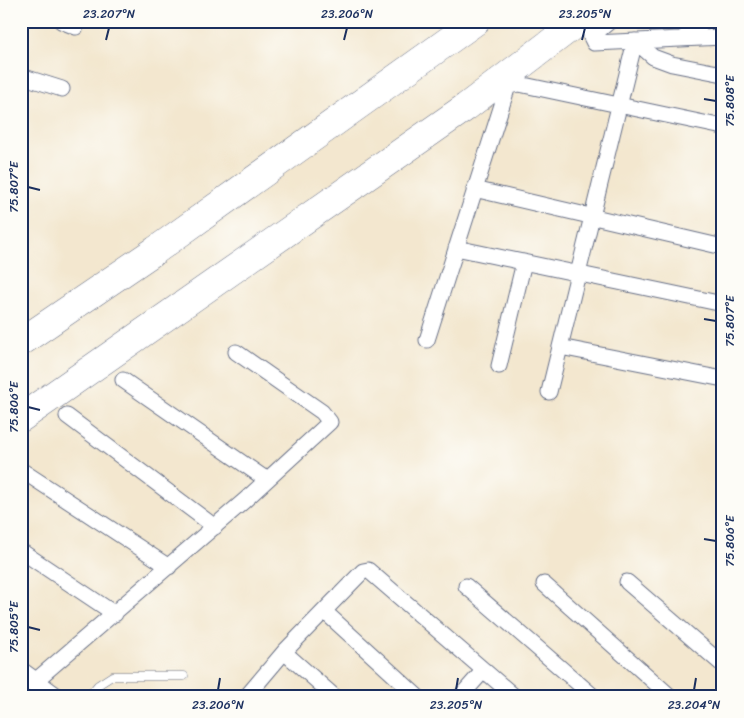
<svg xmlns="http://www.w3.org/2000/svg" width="744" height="718" font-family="Sriracha,sans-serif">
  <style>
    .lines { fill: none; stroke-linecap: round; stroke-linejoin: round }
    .lane-casing { stroke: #676f86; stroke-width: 9 }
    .street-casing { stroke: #676f86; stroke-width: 17 }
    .secondary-casing { stroke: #676f86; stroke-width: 23 }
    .highway-casing { stroke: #676f86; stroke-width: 29 }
    .lane { stroke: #fff; stroke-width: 8 }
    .street { stroke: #fff; stroke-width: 15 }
    .secondary { stroke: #fff; stroke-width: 21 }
    .highway { stroke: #fff; stroke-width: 28 }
    .ticks { fill: none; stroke: #1b2f5e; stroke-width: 2 }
    .neatline { fill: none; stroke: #1b2f5e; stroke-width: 2 }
    .ticks-label { font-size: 12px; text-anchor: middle; fill: #1b2f5e }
  </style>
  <rect width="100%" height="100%" fill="#fdfcf7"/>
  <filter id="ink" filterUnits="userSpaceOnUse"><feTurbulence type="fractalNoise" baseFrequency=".02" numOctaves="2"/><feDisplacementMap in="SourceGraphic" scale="10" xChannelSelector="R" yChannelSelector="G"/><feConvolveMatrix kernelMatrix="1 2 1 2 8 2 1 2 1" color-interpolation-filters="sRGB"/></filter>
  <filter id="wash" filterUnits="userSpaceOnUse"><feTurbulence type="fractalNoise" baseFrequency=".0096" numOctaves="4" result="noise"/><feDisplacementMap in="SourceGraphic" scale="20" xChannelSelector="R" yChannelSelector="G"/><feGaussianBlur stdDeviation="1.12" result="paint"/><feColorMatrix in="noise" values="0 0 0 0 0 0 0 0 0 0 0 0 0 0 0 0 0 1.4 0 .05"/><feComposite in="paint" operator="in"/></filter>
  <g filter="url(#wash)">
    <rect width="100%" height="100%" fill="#f3e7cf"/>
  </g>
  <g filter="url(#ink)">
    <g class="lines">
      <!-- lane casing -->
      <g class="lane-casing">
        <path id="lane" d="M88,697L98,685L112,676H184"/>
      </g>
      <!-- street casing -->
      <g class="street-casing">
        <path id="street" d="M61,21L76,27
          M610,21L591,37L594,43L723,37
          M682,39L705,21
          M21,76L62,89
          M474,189L723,247
          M456,248L723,304
          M427,340L508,86L519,84L723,127
          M560,347L723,379
          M499,366L524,262
          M123,380L267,480
          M549,392L635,41L653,57L672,64L723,74
          M67,416L215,527
          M21,470L169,567
          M21,551L115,614
          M627,582L723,665
          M544,584L671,697
          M466,586L594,697
          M324,611L418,697
          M284,652L335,697
          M34,682L244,501L330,422L322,412L236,352
          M246,697L284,652L363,571L368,570L515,697
          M460,697L484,670"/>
      </g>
      <!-- secondary casing -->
      <g class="secondary-casing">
        <path id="secondary" d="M21,673L54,697"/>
      </g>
      <!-- highway casing -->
      <g class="highway-casing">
        <path id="highway" d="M21,342L156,250L476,21
          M21,418L466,107L579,21"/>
      </g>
      <!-- lane -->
      <use href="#lane" class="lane"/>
      <!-- street -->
      <use href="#street" class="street"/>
      <!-- secondary -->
      <use href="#secondary" class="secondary"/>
      <!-- highway -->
      <use href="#highway" class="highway"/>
    </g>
  </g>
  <!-- ticks -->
  <path class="ticks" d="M106,40L109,28M344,40L347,28M582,40L585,28M704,99L716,101M28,187L40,190M704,319L716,321M28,407L40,410M704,539L716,541M28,627L40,630M218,690L220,678M456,690L458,678M694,690L696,678"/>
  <!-- margin -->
  <rect width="744" height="718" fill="none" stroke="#fdfcf7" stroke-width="55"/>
  <rect x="28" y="28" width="688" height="662" class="neatline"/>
  <g class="ticks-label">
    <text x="109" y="18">23.207°N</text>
    <text x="347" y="18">23.206°N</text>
    <text x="585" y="18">23.205°N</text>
    <text transform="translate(730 101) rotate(-90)" y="4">75.808°E</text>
    <text transform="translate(14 187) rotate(-90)" y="4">75.807°E</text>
    <text transform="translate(730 321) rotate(-90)" y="4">75.807°E</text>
    <text transform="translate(14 407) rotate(-90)" y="4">75.806°E</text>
    <text transform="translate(730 541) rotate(-90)" y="4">75.806°E</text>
    <text transform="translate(14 627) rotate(-90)" y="4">75.805°E</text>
    <text x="218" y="709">23.206°N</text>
    <text x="456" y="709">23.205°N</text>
    <text x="694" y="709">23.204°N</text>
  </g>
</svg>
